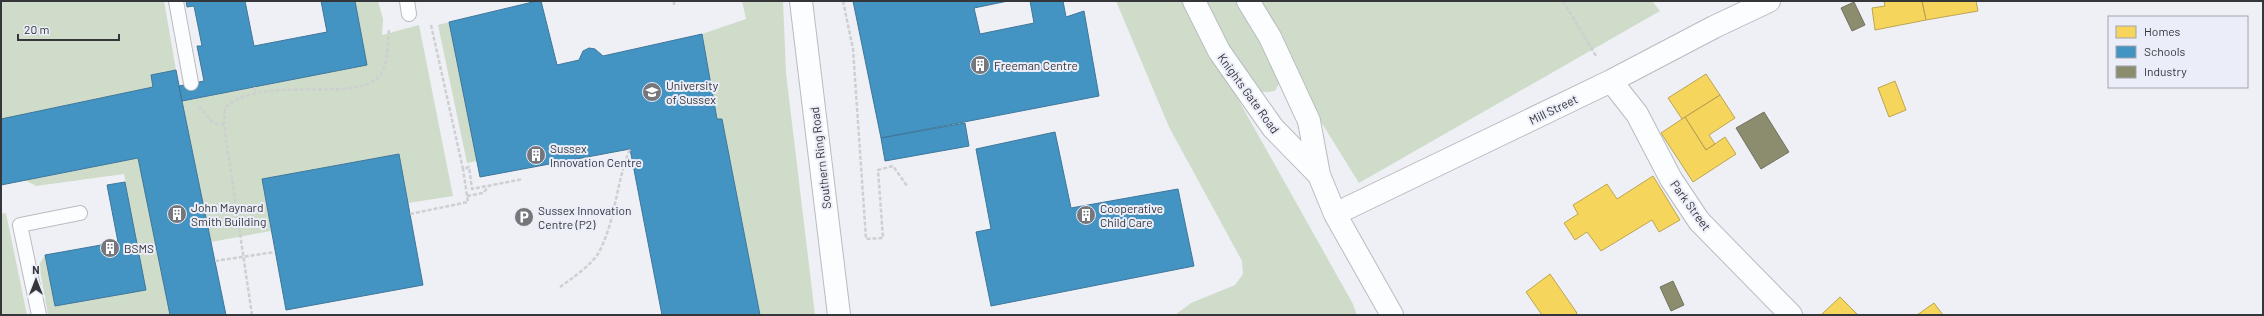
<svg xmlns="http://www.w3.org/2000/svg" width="2264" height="316" font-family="Barlow,sans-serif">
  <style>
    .green { fill: #cfdcc9 }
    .homes { fill: #f6d55c; stroke: #bca552 }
    .schools { fill: #4393c3; stroke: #3f779a }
    .industry { fill: #8c8c6e; stroke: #72725e }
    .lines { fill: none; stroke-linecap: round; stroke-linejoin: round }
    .lane-casing { stroke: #babbc0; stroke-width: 16 }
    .street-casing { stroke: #babbc0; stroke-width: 24 }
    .path { stroke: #cecfd1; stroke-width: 2.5; stroke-dasharray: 4 2; stroke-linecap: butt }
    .lane { stroke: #fcfdfe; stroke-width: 14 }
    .street { stroke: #fcfdfe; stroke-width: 22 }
    .labels { text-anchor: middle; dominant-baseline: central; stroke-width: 4; stroke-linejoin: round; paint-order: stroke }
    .poi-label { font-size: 12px; fill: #35363a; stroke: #ebeef9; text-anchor: start }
    .street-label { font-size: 12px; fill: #35363a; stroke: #ebeef9 }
  </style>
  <rect width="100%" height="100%" fill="#eef0f6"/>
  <!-- green -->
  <path class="green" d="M1,1H164L176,70L151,75L153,87L1,119Z
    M355,1H378L383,19L382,35L419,25L453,196L408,203L398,154L262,179L271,231L211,242L182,101L367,65Z
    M742,1H783L786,73L815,315H760L722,119H717L702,34L746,19Z
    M1116,1H1183L1353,304L1357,315H1175L1191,303L1235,285L1243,274L1242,261L1169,127Z
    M1208,1H1240L1281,80L1275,91C1268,92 1263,93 1257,90C1242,82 1216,22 1208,5Z
    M1246,1H1652L1660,11L1359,183Z
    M449,22L477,161L467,163L438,25Z
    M138,158L170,315H48L39,265L45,255L55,306L145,289L124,174L36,186L25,180Z
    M6,213L27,315H1V214Z"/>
  <!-- homes -->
  <path class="homes" d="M1884,1H1922L1926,20L1875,30L1872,8L1885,6Z
    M1922,1H1976L1978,11L1926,20Z
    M1706,74L1720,95L1682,119L1668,98Z
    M1895,81L1906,110L1889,117L1878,88Z
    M1720,95L1735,118L1709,135L1715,144L1706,150L1685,117Z
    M1685,117L1706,150L1725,137L1736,154L1693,182L1661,133Z
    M1653,176L1680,220L1659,232L1652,220L1601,251L1587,232L1575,240L1564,223L1578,214L1573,205L1607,184L1617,199Z
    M1550,274L1577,313L1575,315H1542L1526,292Z
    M1840,297L1857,314L1855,315H1821Z
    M1934,303L1943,315H1917Z"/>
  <!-- schools -->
  <path class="schools" d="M186,1H245L254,46L327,32L321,1H355L367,65L182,101L179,86L204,81L197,46H202L194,6L187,7Z
    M537,1H541L557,65L579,60L583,51L589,48L595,49L603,56L702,34L717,119H722L760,315H662L630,149L480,177L449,22Z
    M853,1H1008L974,8L980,34L1034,23L1030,1H1063L1066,17L1084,11L1099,96L881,138Z
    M176,70L182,101L226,315H170L138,158L1,185V119L153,87L151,75Z
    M965,123L969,146L885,161L881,138Z
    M1055,132L1071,208L1178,189L1194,266L991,306L976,232L991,229L976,149Z
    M399,154L423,285L286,310L262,179Z
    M125,182L146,290L55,306L45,255L118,242L107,185Z"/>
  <!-- industry -->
  <path class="industry" d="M1854,2L1865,25L1852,31L1841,8Z
    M1764,112L1789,152L1761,169L1736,128Z
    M1673,281L1684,305L1671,311L1660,287Z"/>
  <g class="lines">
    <!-- lane casing -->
    <g class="lane-casing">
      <path id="lane" d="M176,1L191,83
        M407,1L409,14
        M39,315L20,225L80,213"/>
    </g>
    <!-- street casing -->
    <g class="street-casing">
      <path id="street" d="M801,1L839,315
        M1194,1L1219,51L1273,128L1319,175
        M1248,1L1270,37L1309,121L1319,175L1335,214L1392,315
        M1611,81L1637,114L1671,179L1699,221L1791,315
        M1335,214L1611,81L1714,27L1769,1"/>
    </g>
    <!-- path -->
    <path class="path" d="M674,1V6
      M843,1L853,49L866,239L883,238L878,170L893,166L907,186
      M1563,1L1596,56
      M431,25L463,169L469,167L472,189L523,179
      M255,87V92
      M199,106L213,123L224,125
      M467,196L483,193L489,186
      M410,214L468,202L463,169
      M215,261L275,252
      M560,287C571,279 593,264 599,252C616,220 616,182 630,149
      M252,315L224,125L225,108C261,72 359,106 381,74C388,62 388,43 389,29"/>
    <!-- lane -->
    <use href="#lane" class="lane"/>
    <!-- street -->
    <use href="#street" class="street"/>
  </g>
  <!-- icons -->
  <defs>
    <g id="building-disc" transform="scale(1)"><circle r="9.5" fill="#76777c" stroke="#ebeef9"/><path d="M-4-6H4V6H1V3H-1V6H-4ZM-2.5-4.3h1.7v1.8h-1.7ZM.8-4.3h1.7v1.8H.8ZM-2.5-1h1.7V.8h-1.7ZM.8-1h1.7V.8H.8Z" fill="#fff"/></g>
    <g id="university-disc" transform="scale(1)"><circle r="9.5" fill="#76777c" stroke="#ebeef9"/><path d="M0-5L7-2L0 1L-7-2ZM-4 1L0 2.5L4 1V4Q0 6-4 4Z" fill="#fff"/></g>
    <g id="parking-disc" transform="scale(1)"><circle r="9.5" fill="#76777c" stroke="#ebeef9"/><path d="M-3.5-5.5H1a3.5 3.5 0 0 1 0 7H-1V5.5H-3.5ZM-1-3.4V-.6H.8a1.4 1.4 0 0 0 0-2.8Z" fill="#fff"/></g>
  </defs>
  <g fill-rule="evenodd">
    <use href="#building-disc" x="980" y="65"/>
    <use href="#university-disc" x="652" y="92"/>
    <use href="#building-disc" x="536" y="155"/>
    <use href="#building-disc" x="177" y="214"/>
    <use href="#building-disc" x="1086" y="215"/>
    <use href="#parking-disc" x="524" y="217"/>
    <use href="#building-disc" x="110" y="248"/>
  </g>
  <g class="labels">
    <!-- poi labels -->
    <g class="poi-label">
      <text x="994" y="65">Freeman Centre</text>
      <text x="666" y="85">University<tspan x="666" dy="14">of Sussex</tspan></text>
      <text x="550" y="148">Sussex<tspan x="550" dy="14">Innovation Centre</tspan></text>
      <text x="191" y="207">John Maynard<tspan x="191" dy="14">Smith Building</tspan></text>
      <text x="1100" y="208">Cooperative<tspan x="1100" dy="14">Child Care</tspan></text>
      <text x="538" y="210">Sussex Innovation<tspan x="538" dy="14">Centre (P2)</tspan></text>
      <text x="124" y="248">BSMS</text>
    </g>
    <!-- street labels -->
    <g class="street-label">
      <text transform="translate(1249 93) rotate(54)">Knights Gate Road</text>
      <text transform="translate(1553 109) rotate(-26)">Mill Street</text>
      <text transform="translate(820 158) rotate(-97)">Southern Ring Road</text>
      <text transform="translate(1691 205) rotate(54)">Park Street</text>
    </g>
  </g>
  <!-- border -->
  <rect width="2264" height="316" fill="none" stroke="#35363a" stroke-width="4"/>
  <!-- legend -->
  <rect x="2108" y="16" width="140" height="72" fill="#ebeef9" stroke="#a2a4ad"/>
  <rect x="2116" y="26" width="20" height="12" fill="#f6d55c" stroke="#a2a4ad"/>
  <text x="2144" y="36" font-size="12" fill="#35363a">Homes</text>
  <rect x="2116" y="46" width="20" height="12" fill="#4393c3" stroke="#a2a4ad"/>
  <text x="2144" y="56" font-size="12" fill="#35363a">Schools</text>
  <rect x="2116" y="66" width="20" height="12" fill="#8c8c6e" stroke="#a2a4ad"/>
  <text x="2144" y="76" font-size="12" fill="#35363a">Industry</text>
  <!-- north arrow -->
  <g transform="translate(36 280)" stroke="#ebeef9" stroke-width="3" paint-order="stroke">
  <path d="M0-3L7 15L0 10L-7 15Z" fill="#35363a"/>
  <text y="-6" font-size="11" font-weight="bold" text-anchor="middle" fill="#35363a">N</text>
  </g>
  <!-- scale -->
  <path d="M18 34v6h101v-6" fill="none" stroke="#35363a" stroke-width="2"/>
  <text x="24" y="34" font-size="12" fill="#35363a" stroke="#ebeef9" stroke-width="3" paint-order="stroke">20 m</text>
</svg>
